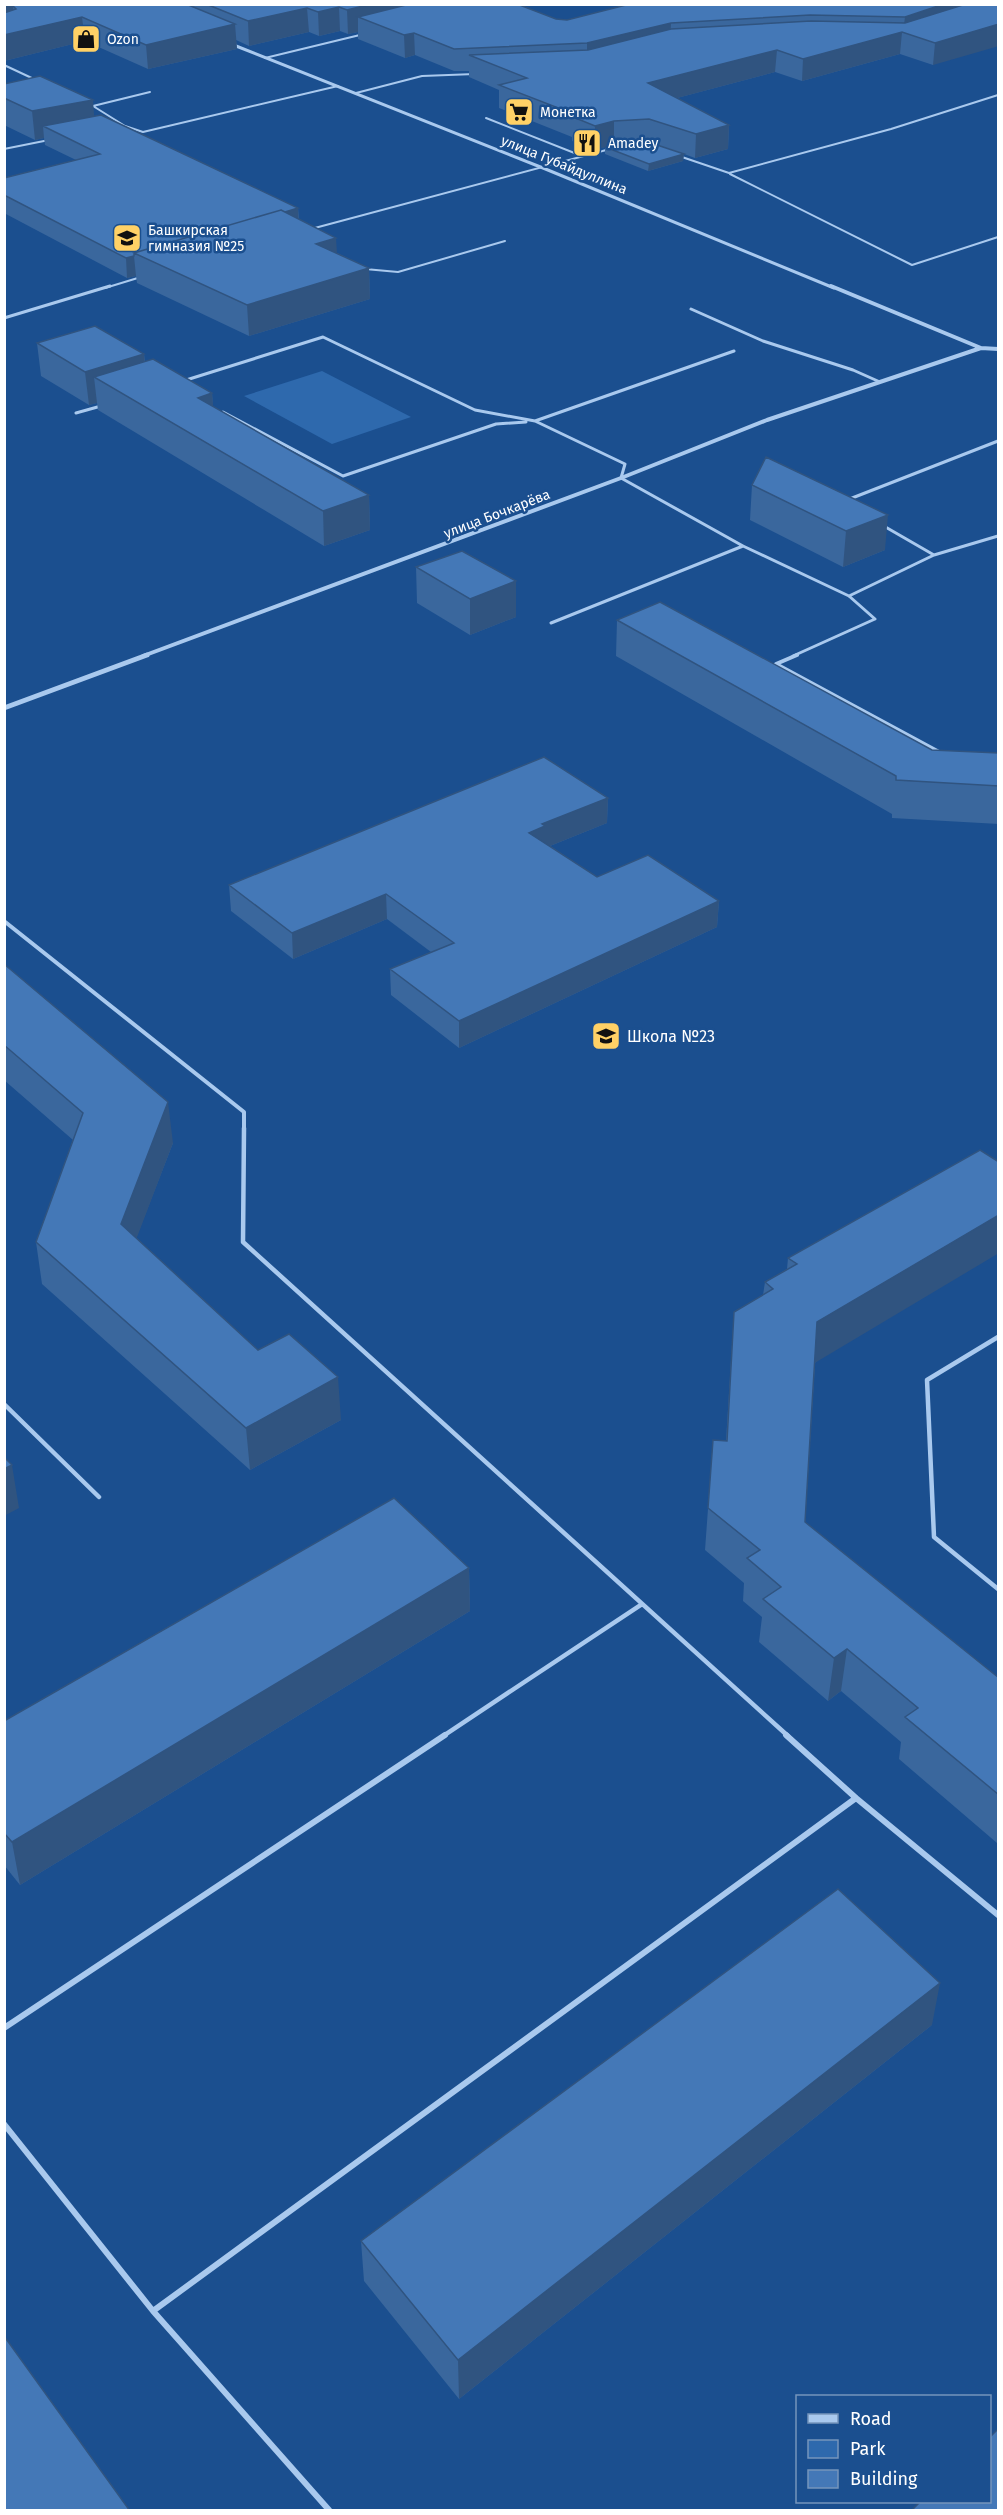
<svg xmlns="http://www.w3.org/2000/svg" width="1003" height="2515" font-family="'Fira Sans',sans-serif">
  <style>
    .green { fill: #2e69ad }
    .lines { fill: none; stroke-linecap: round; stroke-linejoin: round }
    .lane-far4 { stroke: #a9c9ee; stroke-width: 2 }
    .lane-far3 { stroke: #a9c9ee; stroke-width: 3 }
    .lane-far2 { stroke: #a9c9ee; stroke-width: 4 }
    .lane-far1 { stroke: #a9c9ee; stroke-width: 4.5 }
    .lane { stroke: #a9c9ee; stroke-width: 6 }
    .street-far2 { stroke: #a9c9ee; stroke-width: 3 }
    .street-far1 { stroke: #a9c9ee; stroke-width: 4 }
    .street { stroke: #a9c9ee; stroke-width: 5 }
    .wall { fill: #3a679d; fill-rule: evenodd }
    .shaded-wall { fill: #305480 }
    .building { fill: #4478b7; stroke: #305480; stroke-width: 1.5 }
    .labels { text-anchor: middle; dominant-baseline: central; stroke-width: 5; stroke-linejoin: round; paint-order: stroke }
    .far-poi-label { font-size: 14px; fill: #fff; stroke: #1b4f8f; text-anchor: start }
    .far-street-label { font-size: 14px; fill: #fff; stroke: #1b4f8f }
    .poi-label { font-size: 16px; fill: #fff; stroke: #1b4f8f; text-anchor: start }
  </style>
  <rect width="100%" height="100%" fill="#1b4f8f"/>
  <!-- green -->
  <path class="green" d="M322,371L411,417L332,444L244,396Z"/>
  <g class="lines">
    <!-- lane-far4 -->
    <path class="lane-far4" d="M265,58L364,34
      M4,65L36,80
      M356,93L422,76L475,74
      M486,118L582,156
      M122,126H125L93,106L150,92
      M125,126L143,132L338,86
      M4,149L49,140
      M679,156L729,173L891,129L998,95
      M730,174L912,265L998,237
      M311,229L610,149
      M365,269L398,272L505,241
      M105,288L141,277"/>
    <!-- lane-far3 -->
    <path class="lane-far3" d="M691,309L763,341L853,370L880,382
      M4,318L110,286
      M183,381L323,337L475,410L535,421
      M223,412L343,476L496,424L526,422
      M76,413L101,406
      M847,500L998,441
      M882,525L934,555
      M743,546L849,596L875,619L793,656
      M849,596L934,555L998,536
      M551,623L743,546L621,478L625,464L535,421L734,351"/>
    <!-- lane-far2 -->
    <path class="lane-far2" d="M797,655L776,664L939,752
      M4,921L244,1112V1129"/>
    <!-- lane-far1 -->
    <path class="lane-far1" d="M244,1128L243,1242L788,1736
      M998,1337L927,1380L934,1537L998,1589
      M4,1404L99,1497
      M443,1736L642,1604"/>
    <!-- lane -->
    <path class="lane" d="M786,1735L856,1798L998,1915
      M4,2028L445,1735
      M4,2124L153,2311L329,2510
      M153,2311L856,1798"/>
    <!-- street-far2 -->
    <path class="street-far2" d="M231,44L543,168L834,288"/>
    <!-- street-far1 -->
    <path class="street-far1" d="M831,286L981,348
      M143,656L621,478L767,420L981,348L998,349"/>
    <!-- street -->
    <path class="street" d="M4,708L147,655"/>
  </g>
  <!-- wall -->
  <path class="wall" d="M4,4H517L556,19L567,20L999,4L933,65L900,54L802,81L775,72L677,98L729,125L728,149L695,158L684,154L683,161L648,171L605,154V147L594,150L572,141V137L499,108V90L469,77V71H454L415,55L405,58L358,39V32L348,34L340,31L319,36L309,32L249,46L236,40L237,49L148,69L85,41L4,61ZM642,143L605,147L614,145Z
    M4,84L94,116L298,208L299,219L337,253L369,268L370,299L249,336L137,283L136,276L127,278L4,213V178L76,160L45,145L44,138L35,140L4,125Z
    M37,343L144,354L145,362L212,393L213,407L369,495L370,530L324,546L98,410L97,403L89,405L41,376Z
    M752,485L885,550L843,567L750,520Z
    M416,567L516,617L470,635L417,603Z
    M617,620L932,750L999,753V824L892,818V814L616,656Z
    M608,798L607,823L550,846L597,877L719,901L717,927L459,1048L391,995L390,969L431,952L387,919L293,959L231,911L229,885Z
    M4,964L173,1143L136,1238L258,1350L341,1420L250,1470L42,1284L36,1242L73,1140L4,1080Z
    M999,1162L815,1363L805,1522L999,1678V1842L997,1843L899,1759L901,1742L841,1691L828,1701L759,1642L762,1617L743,1601L744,1583L705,1550L713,1440L726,1441L734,1312L763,1295L765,1282L787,1269L788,1258Z
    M469,1568L470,1611L20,1885L4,1865V1721Z
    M932,2025L459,2399L364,2281L361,2241Z"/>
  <!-- shaded-wall -->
  <path class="shaded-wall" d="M371,4H461L358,17V32L348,34L347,10Z
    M944,4H985L903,32L905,17Z
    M13,6L16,30L4,32V7Z
    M339,7L340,31L319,36L318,12Z
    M307,8L309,32L249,46L248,21Z
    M82,17L85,41L4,61V35Z
    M671,23L670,45L587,66V43Z
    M235,24L237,49L148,69L146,45Z
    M999,24V46L933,65L935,43Z
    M902,32L900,54L802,81L803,59Z
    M414,33L415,55L405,58L404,35Z
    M777,50L775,72L647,106L648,83Z
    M93,100L95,128L43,126L44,138L35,140L32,111Z
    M614,121V145L594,150L595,126Z
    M729,125L728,149L695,158L696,134Z
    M684,154L683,161L648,171L649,164Z
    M298,208L299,228L138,254Z
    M336,238L338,268L316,244Z
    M134,256L136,276L127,278L126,258Z
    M369,268L370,299L249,336L247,305Z
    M144,354L147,387L94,377L97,403L89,405L85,372Z
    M212,393L215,426L198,398Z
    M369,495L370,530L324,546L323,511Z
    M888,515L885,550L843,567L846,531Z
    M516,581V617L470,635V599Z
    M608,798L607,823L545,848L529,833L542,824Z
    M386,894L387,919L293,959L292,933Z
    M719,901L717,927L459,1048V1021Z
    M168,1102L173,1143L126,1266L121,1224Z
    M999,1215V1253L813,1364L817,1322Z
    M338,1377L341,1420L250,1470L246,1428Z
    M12,1465L19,1508L4,1516V1469Z
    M469,1568L470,1611L20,1885L12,1842Z
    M847,1649L841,1691L828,1701L834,1658Z
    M940,1983L932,2025L459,2399L458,2360Z"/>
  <!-- building -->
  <path class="building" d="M4,4H186L235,24L146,45L82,17L4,35V13L16,9L13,6L4,7Z
    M206,4H371L347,10L339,7L318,12L307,8L248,21Z
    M410,4H517L556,19L567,20L630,4H944L905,17L810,15L671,23L587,43L454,49L414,33L404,35L358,17Z
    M966,4H999V24L935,43L902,32L803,59L777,50L648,83L729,125L696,134L649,119L614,121L595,126L573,117L579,116L499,85L527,78L469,55L588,50L671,29L811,21L905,23Z
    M40,76L93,100L32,111L4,98V84Z
    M101,115L298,208L285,212L281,210L134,253V256L126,258L4,195V178L100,154L43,126Z
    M648,142L684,154L649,164L605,147Z
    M281,210L336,238L316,244L369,268L247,305L134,253Z
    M95,326L144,354L85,372L37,343Z
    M153,359L212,393L198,398L369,495L323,511L94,377Z
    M766,457L888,515L846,531L752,485Z
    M462,551L516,581L470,599L416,567Z
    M660,602L932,750L999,753V786L896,780V776L617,620Z
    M544,757L608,798L542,824L545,826L529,833L597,877L648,855L719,901L459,1021L390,969L454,943L386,894L292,933L229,885Z
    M4,964L168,1102L121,1224L258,1350L289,1334L338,1377L246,1428L36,1242L83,1113L4,1045Z
    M980,1150L999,1162V1215L817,1322L805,1522L999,1678V1795L905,1717L918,1708L847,1649L834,1658L763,1599L781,1587L747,1558L760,1550L708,1508L713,1440L727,1441L734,1312L773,1289L765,1282L797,1264L788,1258Z
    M4,1457L12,1465L4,1469Z
    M394,1498L469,1568L12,1842L4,1833V1721Z
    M838,1889L940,1983L458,2360L361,2241Z
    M4,2336L130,2511H4Z
    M999,2428V2511H911L920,2502H990V2437Z"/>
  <!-- icons -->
  <defs>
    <g id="shop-square" transform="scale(1.5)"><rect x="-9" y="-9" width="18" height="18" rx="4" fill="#ffd166" stroke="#1b4f8f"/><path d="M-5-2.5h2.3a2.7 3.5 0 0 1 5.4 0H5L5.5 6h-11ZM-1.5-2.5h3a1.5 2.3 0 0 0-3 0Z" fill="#111"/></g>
    <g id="supermarket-square" transform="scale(1.5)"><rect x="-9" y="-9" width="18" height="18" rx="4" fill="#ffd166" stroke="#1b4f8f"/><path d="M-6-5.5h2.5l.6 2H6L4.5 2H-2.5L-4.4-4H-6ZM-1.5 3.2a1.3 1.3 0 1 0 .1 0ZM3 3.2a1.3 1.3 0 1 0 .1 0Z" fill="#111"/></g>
    <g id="restaurant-square" transform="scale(1.5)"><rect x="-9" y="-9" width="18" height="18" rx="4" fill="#ffd166" stroke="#1b4f8f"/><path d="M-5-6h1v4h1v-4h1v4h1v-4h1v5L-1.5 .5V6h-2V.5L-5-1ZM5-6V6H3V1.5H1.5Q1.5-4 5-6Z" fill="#111"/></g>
    <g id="school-square" transform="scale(1.5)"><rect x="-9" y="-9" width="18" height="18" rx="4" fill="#ffd166" stroke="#1b4f8f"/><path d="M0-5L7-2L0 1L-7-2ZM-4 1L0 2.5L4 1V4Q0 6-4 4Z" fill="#111"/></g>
  </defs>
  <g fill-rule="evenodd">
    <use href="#shop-square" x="86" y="39"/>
    <use href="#supermarket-square" x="519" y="112"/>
    <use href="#restaurant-square" x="587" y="143"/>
    <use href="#school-square" x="127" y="238"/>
    <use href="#school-square" x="606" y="1036"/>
  </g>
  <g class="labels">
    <!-- far-poi labels -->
    <g class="far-poi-label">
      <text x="107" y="39">Ozon</text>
      <text x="540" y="112">Монетка</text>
      <text x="608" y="143">Amadey</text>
      <text x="148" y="230">Башкирская<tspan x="148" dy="16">гимназия №25</tspan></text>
    </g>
    <!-- far-street labels -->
    <g class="far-street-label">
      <text transform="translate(564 165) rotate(22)">улица Губайдуллина</text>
      <text transform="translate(497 514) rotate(-21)">улица Бочкарёва</text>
    </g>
    <!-- poi labels -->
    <g class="poi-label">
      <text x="627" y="1036">Школа №23</text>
    </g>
  </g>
  <!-- border -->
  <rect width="1003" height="2515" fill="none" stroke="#ffffff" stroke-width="12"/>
  <!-- legend -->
  <rect x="796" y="2395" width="195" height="108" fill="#1b4f8f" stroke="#7695bc" stroke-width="1.5"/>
  <rect x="808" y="2414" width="30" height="9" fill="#a9c9ee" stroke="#7695bc" stroke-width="1.5"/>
  <text x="850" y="2425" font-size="18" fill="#ffffff">Road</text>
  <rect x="808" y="2440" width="30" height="18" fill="#2e69ad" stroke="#7695bc" stroke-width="1.5"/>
  <text x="850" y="2455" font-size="18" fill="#ffffff">Park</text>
  <rect x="808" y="2470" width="30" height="18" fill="#4478b7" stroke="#7695bc" stroke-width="1.5"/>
  <text x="850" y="2485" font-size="18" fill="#ffffff">Building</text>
</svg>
